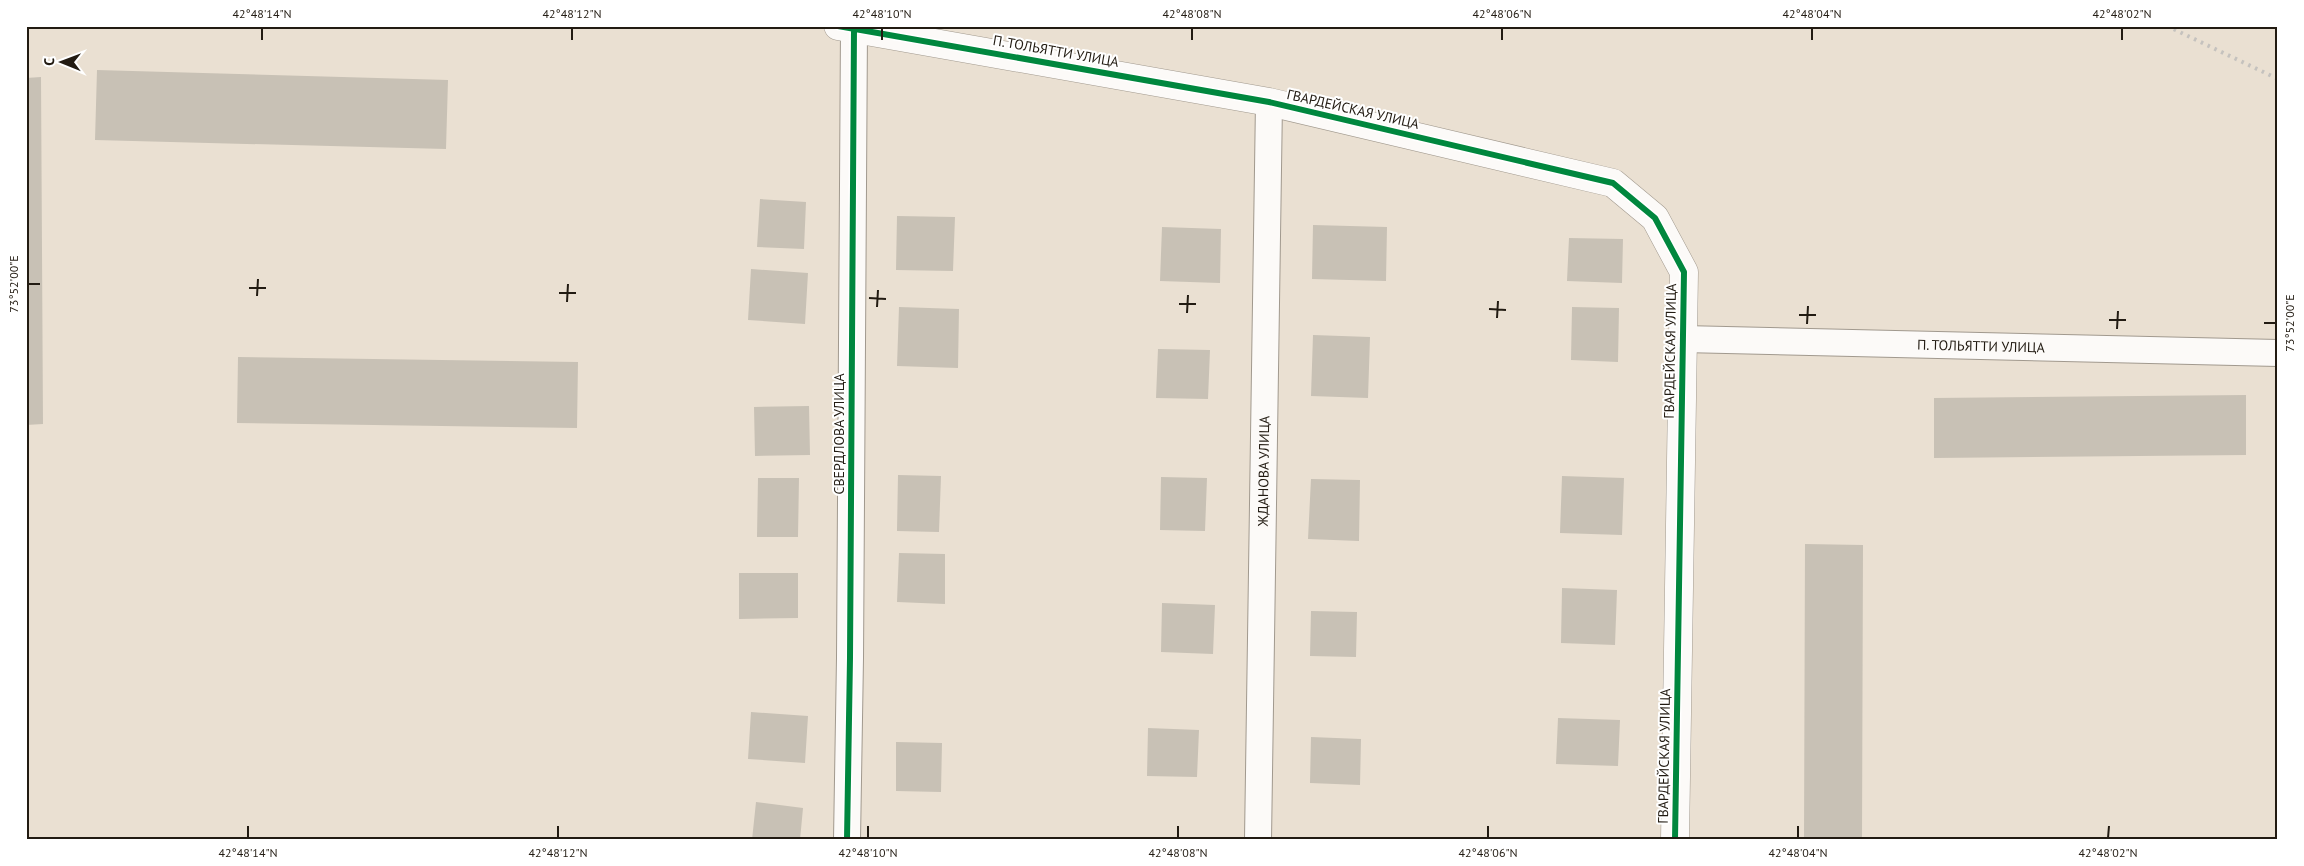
<svg xmlns="http://www.w3.org/2000/svg" width="2304" height="866" font-family="'PT Sans',sans-serif">
  <style>
    .building { fill: #c8c1b5 }
    .lines { fill: none; stroke-linecap: round; stroke-linejoin: round }
    .minor-casing { stroke: #a1998e; stroke-width: 28 }
    .tertiary-casing { stroke: #a1998e; stroke-width: 29 }
    .minor { stroke: #fcfaf8; stroke-width: 26 }
    .tertiary { stroke: #fcfaf8; stroke-width: 28 }
    .rail { stroke: #c5c2be; stroke-width: 4; stroke-dasharray: 2.5 5; stroke-linecap: butt }
    .cycleway-casing { stroke: #fff; stroke-width: 9 }
    .cycleway { stroke: #00873e; stroke-width: 6 }
    .ticks { fill: none; stroke: #221b12; stroke-width: 2 }
    .labels { text-anchor: middle; dominant-baseline: central; stroke-width: 4; stroke-linejoin: round; paint-order: stroke }
    .street-label { font-size: 14px; fill: #221b12; stroke: #fff }
    .neatline { fill: none; stroke: #221b12; stroke-width: 2 }
    .ticks-label { font-size: 12px; text-anchor: middle; fill: #221b12 }
  </style>
  <rect width="100%" height="100%" fill="#eae0d2"/>
  <!-- building -->
  <path class="building" d="M97,70L448,80L446,149L95,140Z
    M41,77L43,424L26,425V78Z
    M760,199L806,202L804,249L757,247Z
    M897,216L955,217L953,271L896,270Z
    M1313,225L1387,227L1386,281L1312,279Z
    M1162,227L1221,229L1220,283L1160,281Z
    M1569,238L1623,239L1622,283L1567,281Z
    M751,269L808,273L805,324L748,320Z
    M899,307L959,309L958,368L897,366Z
    M1572,307L1619,308L1618,362L1571,360Z
    M1313,335L1370,337L1368,398L1311,396Z
    M1158,349L1210,350L1208,399L1156,398Z
    M238,357L578,362L577,428L237,423Z
    M2246,395V455L1934,458V398Z
    M809,406L810,455L755,456L754,407Z
    M898,475L941,476L939,532L897,531Z
    M1562,476L1624,478L1622,535L1560,533Z
    M1161,477L1207,478L1205,531L1160,530Z
    M758,478H799L798,537H757Z
    M1311,479L1360,480L1359,541L1308,539Z
    M1805,544L1863,545L1862,840H1804Z
    M899,553L945,554V604L897,602Z
    M739,573H798V618L739,619Z
    M1562,588L1617,590L1615,645L1561,643Z
    M1162,603L1215,605L1213,654L1161,652Z
    M1311,611L1357,612L1356,657L1310,656Z
    M751,712L808,716L805,763L748,759Z
    M1558,718L1620,720L1618,766L1556,764Z
    M1148,728L1199,730L1197,777L1147,776Z
    M1311,737L1361,739L1360,785L1310,783Z
    M896,742L942,743L941,792L896,791Z
    M756,802L803,808L800,840H752Z"/>
  <g class="lines">
    <!-- minor casing -->
    <g class="minor-casing">
      <g id="minor">
        <path id="s1" d="M1683,339L2278,353"/>
        <path d="M847,840L850,658L854,28"/>
        <path id="s2" d="M1258,840L1269,102"/>
      </g>
    </g>
    <!-- tertiary casing -->
    <g class="tertiary-casing">
      <path id="tertiary" d="M838,26L1269,102L1613,183L1655,218L1684,272L1675,840"/>
    </g>
    <!-- minor -->
    <use href="#minor" class="minor"/>
    <!-- tertiary -->
    <use href="#tertiary" class="tertiary"/>
    <!-- rail -->
    <path class="rail" d="M2167,26L2278,79"/>
    <!-- cycleway casing -->
    <g class="cycleway-casing">
      <path id="cycleway" d="M838,26L1269,102L1613,183L1655,218L1684,272L1675,840
        M847,840L850,658L854,28"/>
    </g>
    <!-- cycleway -->
    <use href="#cycleway" class="cycleway"/>
  </g>
  <!-- ticks -->
  <path class="ticks" d="M262,40V28M572,40V28M882,40V28M1192,40V28M1502,40V28M1812,40V28M2122,40V28M28,284H40M249,288H266M559,293H576M257,296L258,279M869,298L886,299M567,302L568,284M1179,304H1196M877,307L878,290M1489,309L1506,310M1187,313L1188,295M1799,315H1816M1497,318L1498,301M2109,320H2126M2264,323H2276M1807,324L1808,306M2117,329L2118,311M248,838V826M558,838V826M868,838V826M1178,838V826M1488,838V826M1798,838V826M2108,838L2109,826"/>
  <g class="labels">
    <!-- street labels -->
    <g class="street-label">
      <text transform="translate(1056 51) rotate(10)">П. ТОЛЬЯТТИ УЛИЦА</text>
      <text transform="translate(1353 109) rotate(13)">ГВАРДЕЙСКАЯ УЛИЦА</text>
      <text stroke="none"><textPath href="#s1" startOffset="298">П. ТОЛЬЯТТИ УЛИЦА</textPath></text>
      <text transform="translate(1670 351) rotate(-89)">ГВАРДЕЙСКАЯ УЛИЦА</text>
      <text transform="translate(839 434) rotate(-90)">СВЕРДЛОВА УЛИЦА</text>
      <text stroke="none"><textPath href="#s2" startOffset="369">ЖДАНОВА УЛИЦА</textPath></text>
      <text transform="translate(1664 756) rotate(-89)">ГВАРДЕЙСКАЯ УЛИЦА</text>
    </g>
  </g>
  <!-- border -->
  <rect width="2304" height="866" fill="none" stroke="#ffffff" stroke-width="55"/>
  <!-- north arrow -->
  <g transform="translate(62 62) rotate(271)" stroke="#ffffff" stroke-width="4" paint-order="stroke">
  <path d="M0-4L9 19L0 12L-9 19Z" fill="#221b12"/>
  <text y="-8" font-size="14" font-weight="bold" text-anchor="middle" fill="#221b12">С</text>
  </g>
  <rect x="28" y="28" width="2248" height="810" class="neatline"/>
  <g class="ticks-label">
    <text x="262" y="18">42°48'14"N</text>
    <text x="572" y="18">42°48'12"N</text>
    <text x="882" y="18">42°48'10"N</text>
    <text x="1192" y="18">42°48'08"N</text>
    <text x="1502" y="18">42°48'06"N</text>
    <text x="1812" y="18">42°48'04"N</text>
    <text x="2122" y="18">42°48'02"N</text>
    <text transform="translate(14 284) rotate(-90)" y="4">73°52'00"E</text>
    <text transform="translate(2290 323) rotate(-90)" y="4">73°52'00"E</text>
    <text x="248" y="857">42°48'14"N</text>
    <text x="558" y="857">42°48'12"N</text>
    <text x="868" y="857">42°48'10"N</text>
    <text x="1178" y="857">42°48'08"N</text>
    <text x="1488" y="857">42°48'06"N</text>
    <text x="1798" y="857">42°48'04"N</text>
    <text x="2108" y="857">42°48'02"N</text>
  </g>
</svg>
